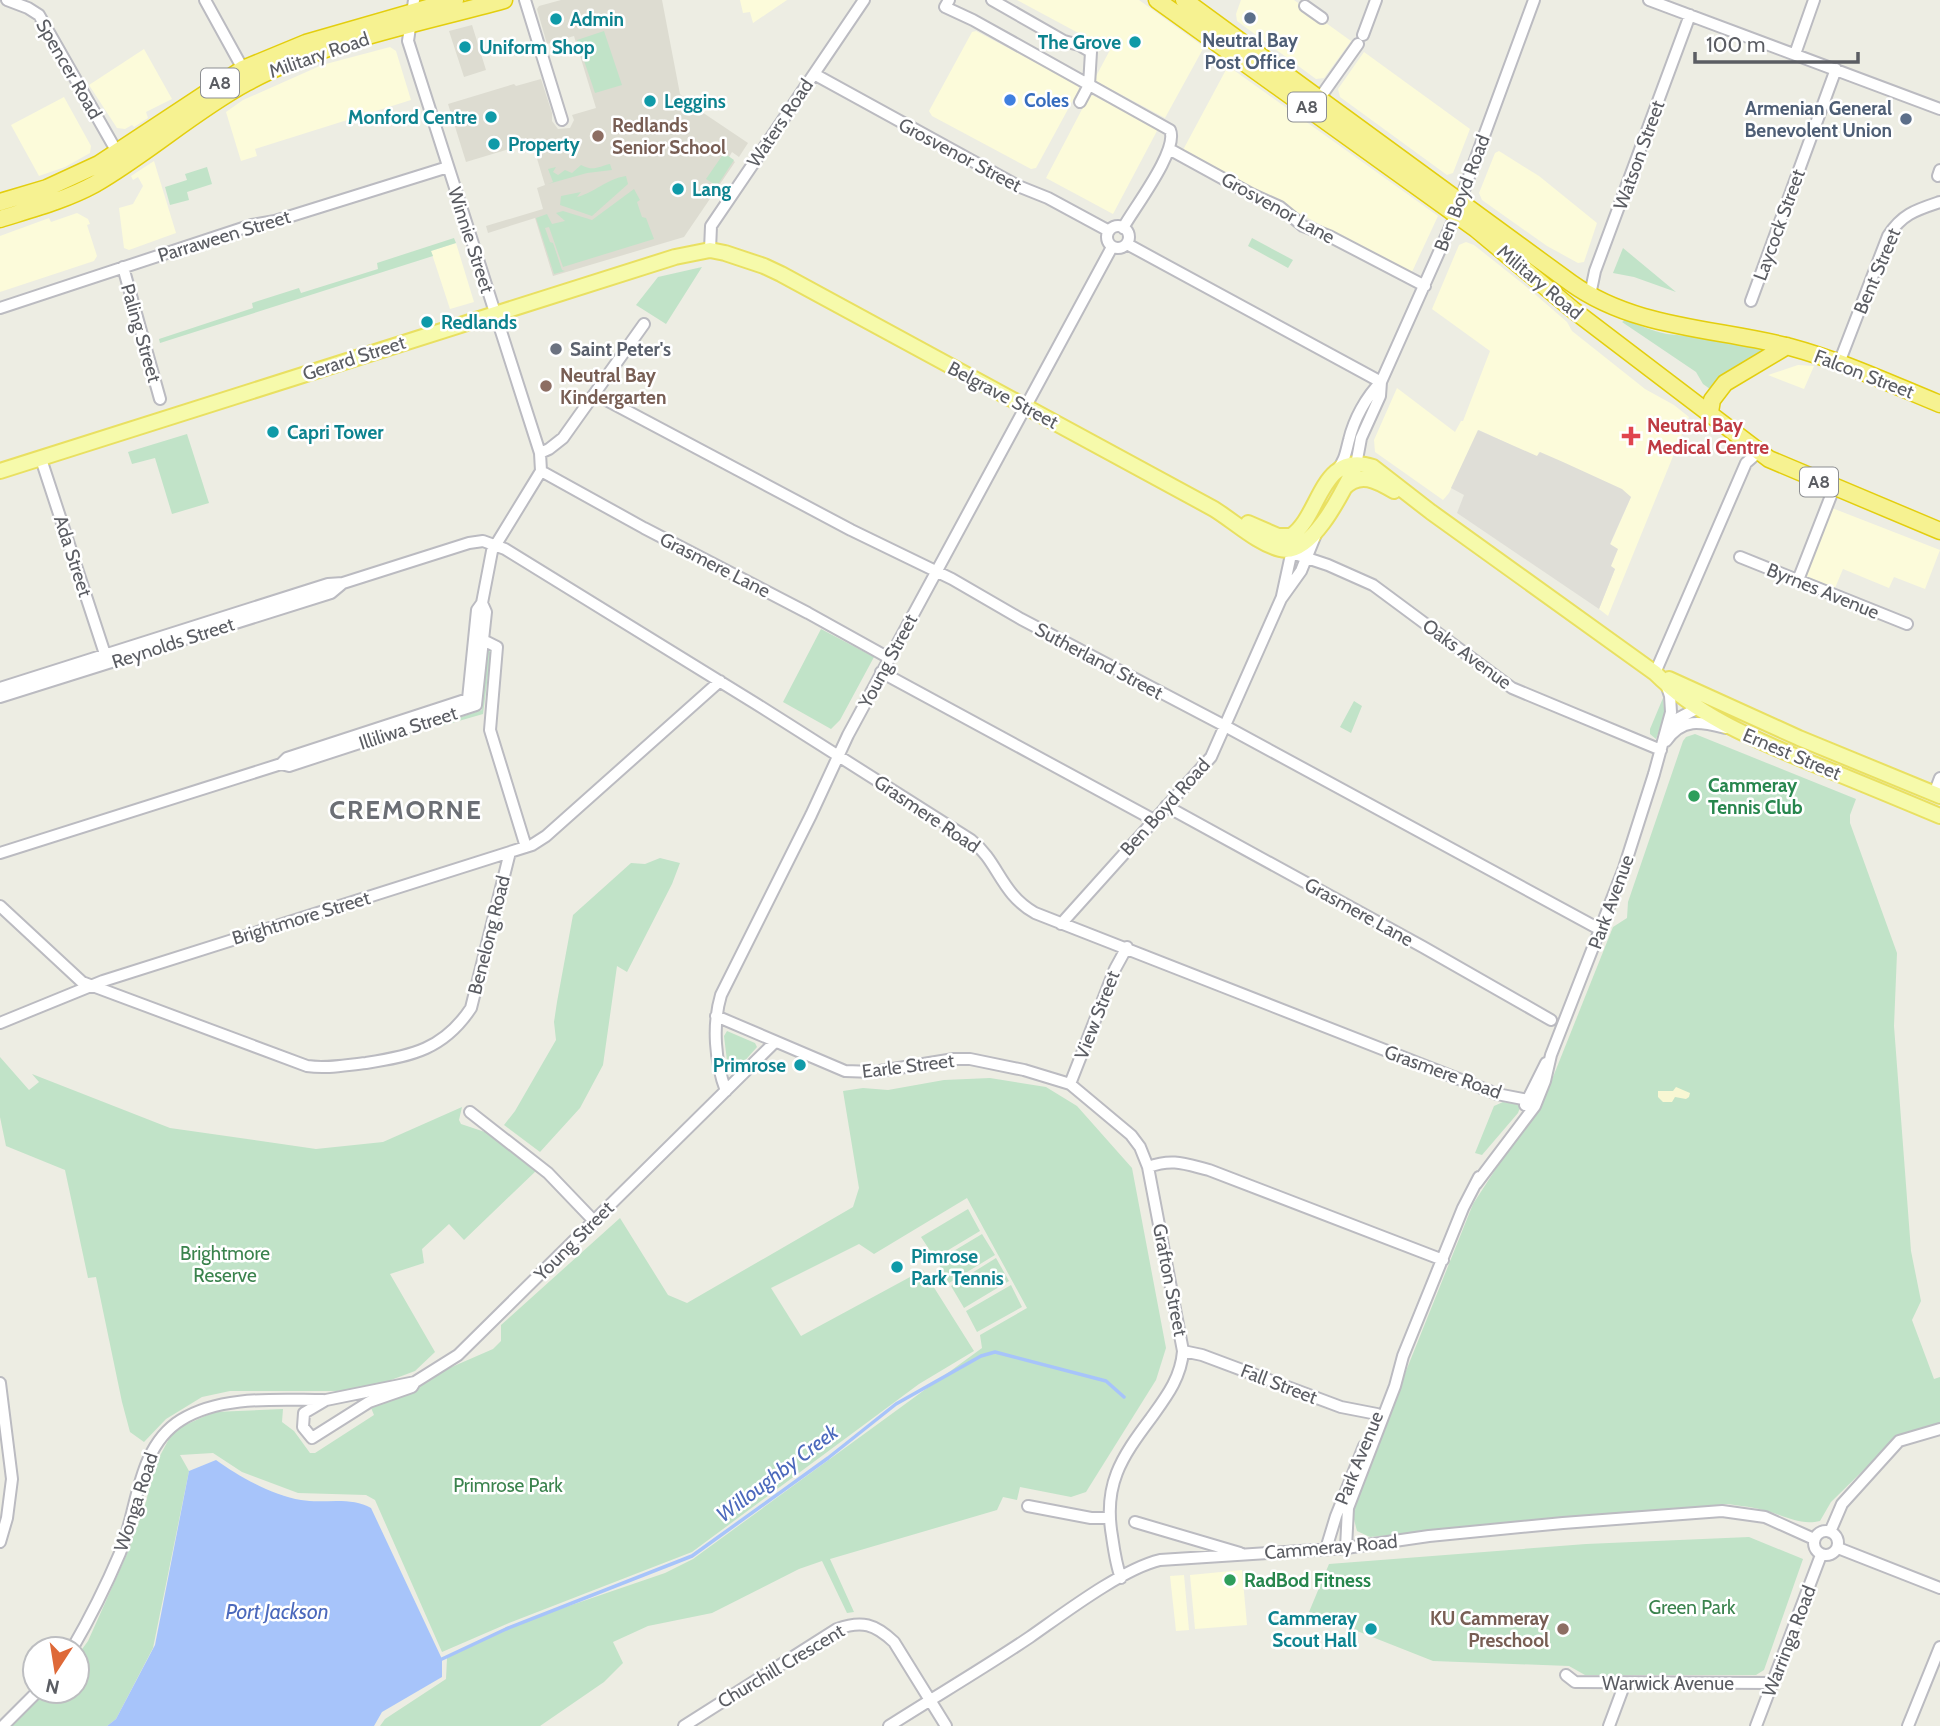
<svg xmlns="http://www.w3.org/2000/svg" width="1940" height="1726" font-family="Cabin,sans-serif">
  <style>
    .commercial { fill: #fcfbda }
    .industrial { fill: #dfded7 }
    .education { fill: #dddcd1 }
    .green { fill: #c1e3c8 }
    .sand { fill: #f8f7d3 }
    .water { fill: #a7c4fa }
    .lines { fill: none; stroke-linecap: round; stroke-linejoin: round }
    .stream { stroke: #a7c4fa; stroke-width: 3.5 }
    .minor-casing { stroke: #bbbbc1; stroke-width: 14 }
    .major-casing { stroke: #e9e061; stroke-width: 18 }
    .highway-casing { stroke: #e3ce0e; stroke-width: 19 }
    .minor { stroke: #fff; stroke-width: 10 }
    .major { stroke: #f6faab; stroke-width: 14 }
    .highway { stroke: #f6f291; stroke-width: 16 }
    .service-dot { fill: #5c6f8a; stroke: #fff; stroke-width: 2.5 }
    .culture-dot { fill: #0f9aa8; stroke: #fff; stroke-width: 2.5 }
    .shop-dot { fill: #3f7fe0; stroke: #fff; stroke-width: 2.5 }
    .education-dot { fill: #8d6e63; stroke: #fff; stroke-width: 2.5 }
    .worship-dot { fill: #6b7280; stroke: #fff; stroke-width: 2.5 }
    .health-dot { fill: #e0444e; stroke: #fff; stroke-width: 2.5 }
    .leisure-dot { fill: #2e9e5b; stroke: #fff; stroke-width: 2.5 }
    .labels { text-anchor: middle; dominant-baseline: central; stroke-width: 5; stroke-linejoin: round; paint-order: stroke }
    .shield { fill: #fff; stroke: #8c8e92; stroke-width: 2 }
    .shield-label { font-size: 18px; font-weight: bold; fill: #5b5d63 }
    .culture-label { font-size: 19px; font-weight: bold; fill: #0d838f; stroke: #fff; text-anchor: start }
    .service-label { font-size: 19px; font-weight: bold; fill: #4e5e75; stroke: #fff }
    .street-label { font-size: 19px; fill: #5b5d63; stroke: #fff }
    .shop-label { font-size: 19px; font-weight: bold; fill: #366cbe; stroke: #fff; text-anchor: start }
    .education-label { font-size: 19px; font-weight: bold; fill: #785e54; stroke: #fff; text-anchor: start }
    .worship-label { font-size: 19px; font-weight: bold; fill: #5b616d; stroke: #fff; text-anchor: start }
    .health-label { font-size: 19px; font-weight: bold; fill: #be3a42; stroke: #fff; text-anchor: start }
    .leisure-label { font-size: 19px; font-weight: bold; fill: #27864d; stroke: #fff; text-anchor: start }
    .park-label { font-size: 19px; fill: #3a834d; stroke: #fff }
    .water-label { font-size: 21px; font-style: italic; fill: #4b69bc; stroke: #fff }
    .district-label { font-size: 26px; font-weight: bold; letter-spacing: 2px; fill: #6c6f75; stroke: #fff }
  </style>
  <rect width="100%" height="100%" fill="#edede3"/>
  <!-- commercial -->
  <path class="commercial" d="M740,0H787L753,23L750,12L743,13Z
    M1017,0H1139L1204,47L1165,118L1094,80L1110,50Z
    M1241,0H1294L1351,41L1324,78L1316,79L1237,21L1236,14Z
    M976,31L1078,85L1079,89L1036,168L1031,169L932,116L929,111L972,32Z
    M390,47L396,51L411,100L255,149L257,156L241,161L226,112L243,100L322,65Z
    M144,49L172,99L146,112L148,118L134,127L132,125L125,129L117,128L89,85Z
    M1364,52L1470,129L1453,173L1447,175L1340,97L1338,89Z
    M1228,66L1438,216L1411,274L1183,150Z
    M1090,94L1158,129L1113,214L1046,178Z
    M64,97L91,146L90,153L65,167L39,176L11,125Z
    M1499,151L1539,176L1597,223L1584,262L1578,263L1547,246L1482,200L1479,193L1495,153Z
    M154,161L176,233L129,250L124,248L119,208L133,204L143,186L138,177L133,180L131,176Z
    M77,213L88,219L90,224L87,225L97,256L94,261L0,292V236L49,218L51,222Z
    M1466,242L1474,245L1523,284L1567,322L1572,331L1645,389L1674,405L1689,417L1608,616L1599,609L1615,569L1611,567L1610,545L1631,497L1539,452L1537,457L1479,430L1449,493L1443,500L1375,452L1374,440L1397,388L1455,432L1461,421H1463L1490,351L1432,309L1459,245Z
    M456,243L474,302L450,309L431,251Z
    M1798,365L1814,366L1804,389L1768,375Z
    M1832,508L1940,550L1925,589L1894,577L1889,588L1843,569L1835,588L1804,575Z
    M1242,1570L1247,1625L1195,1629L1190,1575Z
    M1184,1575L1189,1630L1176,1631L1170,1576Z"/>
  <!-- industrial -->
  <path class="industrial" d="M1478,430L1537,456L1540,452L1563,462L1622,489L1631,497L1610,544L1618,549L1611,566L1615,569L1599,609L1457,513L1464,495L1451,488Z"/>
  <!-- education -->
  <path class="education" d="M561,0H662L680,94L690,104L748,143L739,157L732,152L729,157L735,162L684,237L553,276L535,218L488,233L486,226L543,209L537,188L545,185L532,142L466,162L448,104L514,84L516,86L541,79L552,113V121L558,129L570,128L574,120L572,115L596,108L574,36L547,44L537,9L539,6Z
    M472,25L486,70L464,77L449,31Z"/>
  <!-- green -->
  <path class="green" d="M604,31L622,85L595,93L577,40Z
    M724,153L734,160L717,186L706,179Z
    M610,164L612,170L587,173L548,184L553,182L548,169L556,167L553,172L558,175L565,170L572,173L581,165C594,172 599,166 610,164Z
    M207,167L212,184L187,192L189,200L170,205L165,187L187,180L185,174Z
    M626,176L628,184L592,216L560,205L561,196L581,192L577,197C594,193 606,179 626,176Z
    M634,189L640,200L637,202L642,217L646,218L654,239L563,267L549,227L545,228L550,242L553,243L562,270L565,271L554,274L536,218L547,214L552,224L565,221L556,213L563,211L592,220Z
    M454,238L456,243L431,251L433,256L160,343L159,339L253,308L252,303L299,288L301,293L378,269L377,263Z
    M1252,238L1293,260L1288,268L1248,246Z
    M1623,248L1676,292L1634,277L1613,273Z
    M702,267L666,324L636,305L658,277Z
    M1625,320C1639,325 1652,331 1667,334C1689,337 1751,339 1766,350L1730,369L1710,389L1703,384L1696,372L1622,322Z
    M187,434L209,503L172,514L155,458L132,464L128,452Z
    M821,629L874,657L840,720L831,729L783,702Z
    M488,651H491L483,714L438,727V725L482,710Z
    M1663,698L1664,709L1667,710L1656,739L1650,734V729Z
    M1354,701L1362,706L1351,733L1340,727Z
    M1695,734L1856,799L1850,815V823L1897,953L1894,1026L1911,1251L1921,1301L1912,1320L1934,1379L1940,1377V1423L1895,1439L1831,1502L1820,1521C1801,1526 1785,1516 1767,1511C1754,1507 1741,1506 1728,1504L1370,1537L1357,1531L1351,1508L1473,1204L1549,1087L1613,927L1627,918L1628,902L1683,741L1686,737Z
    M660,858L680,863L672,884L627,972L617,966L603,1065L580,1108L540,1152L504,1125L515,1111L556,1040L554,1022L557,1002L573,915L631,863L645,864Z
    M727,1031L755,1043L757,1047L734,1073L728,1069L724,1036Z
    M0,1057L29,1090L39,1082L32,1074L170,1128L316,1149L383,1142L462,1107L459,1120L461,1124L488,1133L538,1169L464,1240L449,1224L422,1249L424,1263L390,1274L435,1352L415,1371L375,1386L337,1391H230L202,1397L166,1419L144,1442L130,1432L122,1402L96,1277L88,1278L65,1170L6,1146L0,1117Z
    M990,1078L1046,1087L1077,1106L1132,1168L1166,1348L1156,1380L1086,1492L1071,1497L1020,1487L1017,1500L1003,1497L997,1510L830,1559L854,1612L847,1613L822,1561L799,1569L712,1613L648,1626L613,1642L623,1663L604,1682L540,1726H380L385,1719L446,1679L447,1658L507,1627L665,1573L693,1559L982,1348L980,1335L1027,1308L967,1198L874,1254L859,1244L771,1288L801,1336L923,1270L974,1351L919,1384L692,1552L509,1623L442,1652L375,1500L366,1495L298,1493L242,1472L213,1453L180,1455L189,1471L153,1648L116,1719L107,1726H12L47,1691H77V1656L88,1641L127,1554L146,1502L154,1467L171,1435L183,1426L214,1412L283,1409L282,1422L294,1431L310,1453H315L374,1415L369,1403L493,1349L501,1341V1325L620,1218L668,1295L687,1303L853,1207L859,1188L843,1091L863,1088L888,1090L944,1080Z
    M1503,1102L1521,1105L1518,1113L1482,1155L1475,1153L1494,1106Z
    M968,1209L980,1231L935,1258L921,1237Z
    M982,1234L995,1255L949,1283L937,1261Z
    M996,1258L1009,1281L964,1308L951,1286Z
    M1011,1285L1022,1307L977,1332L966,1311Z
    M1749,1537L1803,1559L1764,1670L1756,1675H1585L1569,1666L1433,1661L1309,1612L1329,1564L1586,1544Z"/>
  <!-- sand -->
  <path class="sand" d="M1676,1087L1690,1093L1689,1097L1686,1099L1675,1097L1672,1102H1663L1658,1097V1091H1673Z"/>
  <!-- water -->
  <path class="water" d="M216,1460C238,1476 273,1496 301,1500C323,1504 351,1496 371,1508L442,1659V1677L382,1712L374,1726H107L116,1719L155,1645L189,1471Z"/>
  <g class="lines">
    <!-- stream -->
    <path class="stream" d="M442,1659L506,1629L692,1556L828,1458L896,1404L981,1356L995,1352L1106,1381L1124,1397"/>
    <!-- minor casing -->
    <g class="minor-casing">
      <path id="minor" d="M7,0L28,8L39,15L117,152
        M205,0L243,69
        M525,0L562,120
        M949,0L945,7L973,20L1170,130C1179,150 1134,208 1123,228
        M992,0L1064,41L1079,45L1091,52L1089,85L1080,102
        M1649,0L1940,109
        M1305,6L1322,18
        M1363,35L1376,0
        M1795,54L1814,0
        M814,74L1018,186L1048,198L1109,231
        M1319,99L1358,44
        M1169,149L1251,194L1280,207L1303,226L1329,236L1425,286
        M1938,176L1940,170
        M1460,201L1534,0
        M1107 237a11 11 0 1 1 22 0a11 11 0 1 1-22 0Z
        M1127,244L1381,382
        M710,250L711,226L864,0
        M123,267L160,399
        M1590,295L1595,271L1690,15
        M1751,301L1836,69
        M0,308L252,225L275,221L448,167
        M1839,363L1888,236C1902,214 1916,210 1940,202
        M595,394L851,530L952,579L1021,619L1225,726L1601,930
        M540,453L549,449L563,438L644,324
        M41,459L105,654
        M1356,465L1361,438L1380,396L1381,382
        M1337,470C1345,461 1346,451 1349,440C1354,419 1366,397 1381,382L1456,214
        M541,471L644,528L808,613L889,658
        M1283,550L1328,565L1373,585L1512,688L1661,750
        M1740,557L1907,624
        M1798,580L1834,488
        M1282,596L1292,550
        M483,640L497,647L490,730L526,847
        M881,672L1154,820
        M1655,673L1746,463L1754,456L1762,453
        M0,688L328,584L343,583L469,543L483,541L505,549L758,705L971,840C999,862 1000,893 1035,913L1497,1094L1528,1100
        M0,697L331,593L343,583
        M1668,730L1677,719L1698,708
        M1666,741C1683,717 1701,722 1726,728
        M281,764L287,758L468,699L477,610L482,603L492,551L541,471L540,453L408,41L414,0
        M1934,794L1940,778
        M1166,806L1423,947L1551,1020
        M0,853L281,764L289,766L476,705L486,612L482,603
        M0,906L82,982L307,1066C327,1069 345,1065 366,1063C412,1056 444,1049 471,1008L510,852
        M1061,924L1211,757L1281,599L1301,571L1316,534
        M716,1016L845,1071L874,1072L954,1059H970L1024,1070L1070,1084L1131,1135L1140,1147L1148,1167L1183,1351C1181,1378 1166,1397 1151,1418C1121,1458 1103,1485 1112,1536C1114,1550 1116,1565 1121,1578
        M0,1023L103,981L532,845L546,836L720,681
        M1070,1084L1115,969L1127,947
        M726,1091C715,1062 712,1025 721,995L811,815L848,735L1112,247
        M1525,1105L1546,1063
        M470,1112L548,1173L594,1221
        M1148,1167C1173,1158 1185,1164 1209,1170L1443,1260
        M1476,1184L1535,1106L1545,1081L1551,1055L1624,868L1654,774L1671,712L1670,696L1666,684
        M1183,1351L1202,1355L1341,1407L1377,1414
        M415,1382L326,1400L304,1413L303,1427L312,1438L369,1402L412,1387L415,1382L458,1355L775,1042
        M0,1383L12,1479L7,1518L0,1542
        M1028,1506L1091,1518H1109
        M1135,1522L1240,1553
        M1814 1543a12 12 0 1 1 24 0a12 12 0 1 1-24 0Z
        M1830,1532L1842,1504L1899,1441L1940,1429
        M1346,1548L1348,1508L1395,1386L1403,1356L1463,1208L1479,1177
        M1838,1548L1940,1588
        M1326,1549L1336,1516L1364,1446
        M72,1649C90,1618 106,1586 120,1553C138,1509 137,1447 181,1420C221,1395 278,1400 323,1400
        M1566,1675L1575,1682L1773,1683
        M3,1726L38,1691
        M684,1726L837,1629C862,1620 875,1624 894,1642L946,1726
        M889,1726C936,1696 984,1668 1030,1637C1063,1614 1122,1569 1160,1560L1346,1548L1429,1536L1563,1523L1722,1511L1765,1517L1814,1539
        M1609,1726L1625,1683
        M1756,1726L1821,1555
        M1908,1726L1940,1647"/>
    </g>
    <!-- major casing -->
    <g class="major-casing">
      <path id="major" d="M0,471L675,257L710,250L725,253L764,266L781,274L1214,509C1235,522 1257,543 1280,549C1312,558 1344,489 1356,465
        M1344,488C1360,471 1377,481 1394,491
        M1248,523L1278,536H1291C1321,516 1320,450 1373,467L1431,512L1655,673C1699,717 1754,739 1811,763C1854,780 1897,798 1940,816
        M1669,679L1799,738L1940,796"/>
    </g>
    <!-- highway casing -->
    <g class="highway-casing">
      <path id="highway" d="M1157,0L1476,229L1572,309L1769,459L1940,531
        M1184,0L1571,283C1635,329 1717,328 1790,347C1842,361 1891,384 1940,404
        M0,202L47,188L99,164L243,69L306,43L455,0
        M0,219C32,209 66,200 95,184C147,154 193,112 246,83C320,42 421,23 504,0
        M1710,412L1712,400L1725,383L1787,346"/>
    </g>
    <!-- minor -->
    <use href="#minor" class="minor"/>
    <!-- major -->
    <use href="#major" class="major"/>
    <!-- highway -->
    <use href="#highway" class="highway"/>
  </g>
  <!-- markers -->
  <g class="service-dot">
    <circle cx="1250" cy="18" r="7"/>
    <circle cx="1906" cy="119" r="7"/>
  </g>
  <g class="culture-dot">
    <circle cx="556" cy="19" r="7"/>
    <circle cx="1135" cy="42" r="7"/>
    <circle cx="465" cy="47" r="7"/>
    <circle cx="650" cy="101" r="7"/>
    <circle cx="491" cy="117" r="7"/>
    <circle cx="494" cy="144" r="7"/>
    <circle cx="678" cy="189" r="7"/>
    <circle cx="427" cy="322" r="7"/>
    <circle cx="273" cy="432" r="7"/>
    <circle cx="800" cy="1065" r="7"/>
    <circle cx="897" cy="1267" r="7"/>
    <circle cx="1371" cy="1629" r="7"/>
  </g>
  <circle class="shop-dot" cx="1010" cy="100" r="7"/>
  <g class="education-dot">
    <circle cx="598" cy="136" r="7"/>
    <circle cx="546" cy="386" r="7"/>
    <circle cx="1563" cy="1629" r="7"/>
  </g>
  <circle class="worship-dot" cx="556" cy="349" r="7"/>
  <path class="health-dot" d="M1627.5 425.5h7v7h7v7h-7v7h-7v-7h-7v-7h7z"/>
  <g class="leisure-dot">
    <circle cx="1694" cy="796" r="7"/>
    <circle cx="1230" cy="1580" r="7"/>
  </g>
  <g class="labels">
    <!-- shield labels -->
    <g class="shield">
      <rect x="201" y="68.5" width="38" height="29" rx="5"/>
      <rect x="1288" y="92.5" width="38" height="29" rx="5"/>
      <rect x="1800" y="467.5" width="38" height="29" rx="5"/>
    </g>
    <g class="shield-label">
      <text x="220" y="83">A8</text>
      <text x="1307" y="107">A8</text>
      <text x="1819" y="482">A8</text>
    </g>
    <!-- culture labels -->
    <g class="culture-label">
      <text x="570" y="19">Admin</text>
      <text x="1121" y="42" text-anchor="end">The Grove</text>
      <text x="479" y="47">Uniform Shop</text>
      <text x="664" y="101">Leggins</text>
      <text x="477" y="117" text-anchor="end">Monford Centre</text>
      <text x="508" y="144">Property</text>
      <text x="692" y="189">Lang</text>
      <text x="441" y="322">Redlands</text>
      <text x="287" y="432">Capri Tower</text>
      <text x="786" y="1065" text-anchor="end">Primrose</text>
      <text x="911" y="1256">Pimrose<tspan x="911" dy="22">Park Tennis</tspan></text>
      <text x="1357" y="1618" text-anchor="end">Cammeray<tspan x="1357" dy="22">Scout Hall</tspan></text>
    </g>
    <!-- service labels -->
    <g class="service-label">
      <text x="1250" y="40">Neutral Bay<tspan x="1250" dy="22">Post Office</tspan></text>
      <text x="1892" y="108" text-anchor="end">Armenian General<tspan x="1892" dy="22">Benevolent Union</tspan></text>
    </g>
    <!-- street labels -->
    <g class="street-label">
      <text transform="translate(319 55) rotate(-19)">Military Road</text>
      <text transform="translate(69 69) rotate(60)">Spencer Road</text>
      <text transform="translate(780 123) rotate(-56)">Waters Road</text>
      <text transform="translate(960 155) rotate(28)">Grosvenor Street</text>
      <text transform="translate(1639 155) rotate(-70)">Watson Street</text>
      <text transform="translate(1462 193) rotate(-69)">Ben Boyd Road</text>
      <text transform="translate(1278 208) rotate(29)">Grosvenor Lane</text>
      <text transform="translate(1779 225) rotate(-70)">Laycock Street</text>
      <text transform="translate(224 236) rotate(-17)">Parraween Street</text>
      <text transform="translate(471 240) rotate(72)">Winnie Street</text>
      <text transform="translate(1877 271) rotate(-67)">Bent Street</text>
      <text transform="translate(1540 282) rotate(40)">Military Road</text>
      <text transform="translate(141 333) rotate(74)">Paling Street</text>
      <text transform="translate(354 358) rotate(-18)">Gerard Street</text>
      <text transform="translate(1864 374) rotate(21)">Falcon Street</text>
      <text transform="translate(1003 395) rotate(28)">Belgrave Street</text>
      <text transform="translate(73 556) rotate(72)">Ada Street</text>
      <text transform="translate(715 565) rotate(27)">Grasmere Lane</text>
      <text transform="translate(1823 591) rotate(22)">Byrnes Avenue</text>
      <text transform="translate(173 643) rotate(-18)">Reynolds Street</text>
      <text transform="translate(1467 654) rotate(36)">Oaks Avenue</text>
      <text transform="translate(888 661) rotate(-62)">Young Street</text>
      <text transform="translate(1099 661) rotate(28)">Sutherland Street</text>
      <text transform="translate(408 728) rotate(-18)">Illiliwa Street</text>
      <text transform="translate(1792 754) rotate(23)">Ernest Street</text>
      <text transform="translate(1165 807) rotate(-48)">Ben Boyd Road</text>
      <text transform="translate(927 814) rotate(34)">Grasmere Road</text>
      <text transform="translate(1611 902) rotate(-70)">Park Avenue</text>
      <text transform="translate(1359 912) rotate(29)">Grasmere Lane</text>
      <text transform="translate(301 918) rotate(-17)">Brightmore Street</text>
      <text transform="translate(489 935) rotate(-76)">Benelong Road</text>
      <text transform="translate(1097 1015) rotate(-69)">View Street</text>
      <text transform="translate(908 1066) rotate(-7)">Earle Street</text>
      <text transform="translate(1443 1072) rotate(20)">Grasmere Road</text>
      <text transform="translate(574 1241) rotate(-45)">Young Street</text>
      <text transform="translate(1170 1280) rotate(79)">Grafton Street</text>
      <text transform="translate(1279 1384) rotate(21)">Fall Street</text>
      <text transform="translate(1359 1458) rotate(-68)">Park Avenue</text>
      <text transform="translate(136 1502) rotate(-72)">Wonga Road</text>
      <text transform="translate(1331 1547) rotate(-5)">Cammeray Road</text>
      <text transform="translate(1789 1641) rotate(-69)">Warringa Road</text>
      <text transform="translate(781 1666) rotate(-31)">Churchill Crescent</text>
      <text x="1668" y="1683">Warwick Avenue</text>
    </g>
    <!-- shop labels -->
    <g class="shop-label">
      <text x="1024" y="100">Coles</text>
    </g>
    <!-- education labels -->
    <g class="education-label">
      <text x="612" y="125">Redlands<tspan x="612" dy="22">Senior School</tspan></text>
      <text x="560" y="375">Neutral Bay<tspan x="560" dy="22">Kindergarten</tspan></text>
      <text x="1549" y="1618" text-anchor="end">KU Cammeray<tspan x="1549" dy="22">Preschool</tspan></text>
    </g>
    <!-- worship labels -->
    <g class="worship-label">
      <text x="570" y="349">Saint Peter's</text>
    </g>
    <!-- health labels -->
    <g class="health-label">
      <text x="1647" y="425">Neutral Bay<tspan x="1647" dy="22">Medical Centre</tspan></text>
    </g>
    <!-- leisure labels -->
    <g class="leisure-label">
      <text x="1708" y="785">Cammeray<tspan x="1708" dy="22">Tennis Club</tspan></text>
      <text x="1244" y="1580">RadBod Fitness</text>
    </g>
    <!-- park labels -->
    <g class="park-label">
      <text x="225" y="1253">Brightmore<tspan x="225" dy="22">Reserve</tspan></text>
      <text x="508" y="1485">Primrose Park</text>
      <text x="1692" y="1607">Green Park</text>
    </g>
    <!-- water labels -->
    <g class="water-label">
      <text transform="translate(777 1473) rotate(-37)">Willoughby Creek</text>
      <text x="277" y="1611">Port Jackson</text>
    </g>
    <!-- district labels -->
    <g class="district-label">
      <text x="406" y="810">CREMORNE</text>
    </g>
  </g>
  <!-- north arrow -->
  <g transform="translate(56 1670) rotate(192)"><circle r="33" fill="#ffffff" stroke="#bdbec1" stroke-width="2"/>
  <path d="M0-5L12 26L0 18L-12 26Z" fill="#de6938"/>
  <text y="-10" font-size="19" font-weight="bold" text-anchor="middle" fill="#5b5d63">N</text>
  </g>
  <!-- scale -->
  <path d="M1695 52v10h163v-10" fill="none" stroke="#5b5d63" stroke-width="3.5"/>
  <text x="1706" y="52" font-size="21" fill="#5b5d63" stroke="#ffffff" stroke-width="5" paint-order="stroke">100 m</text>
</svg>
